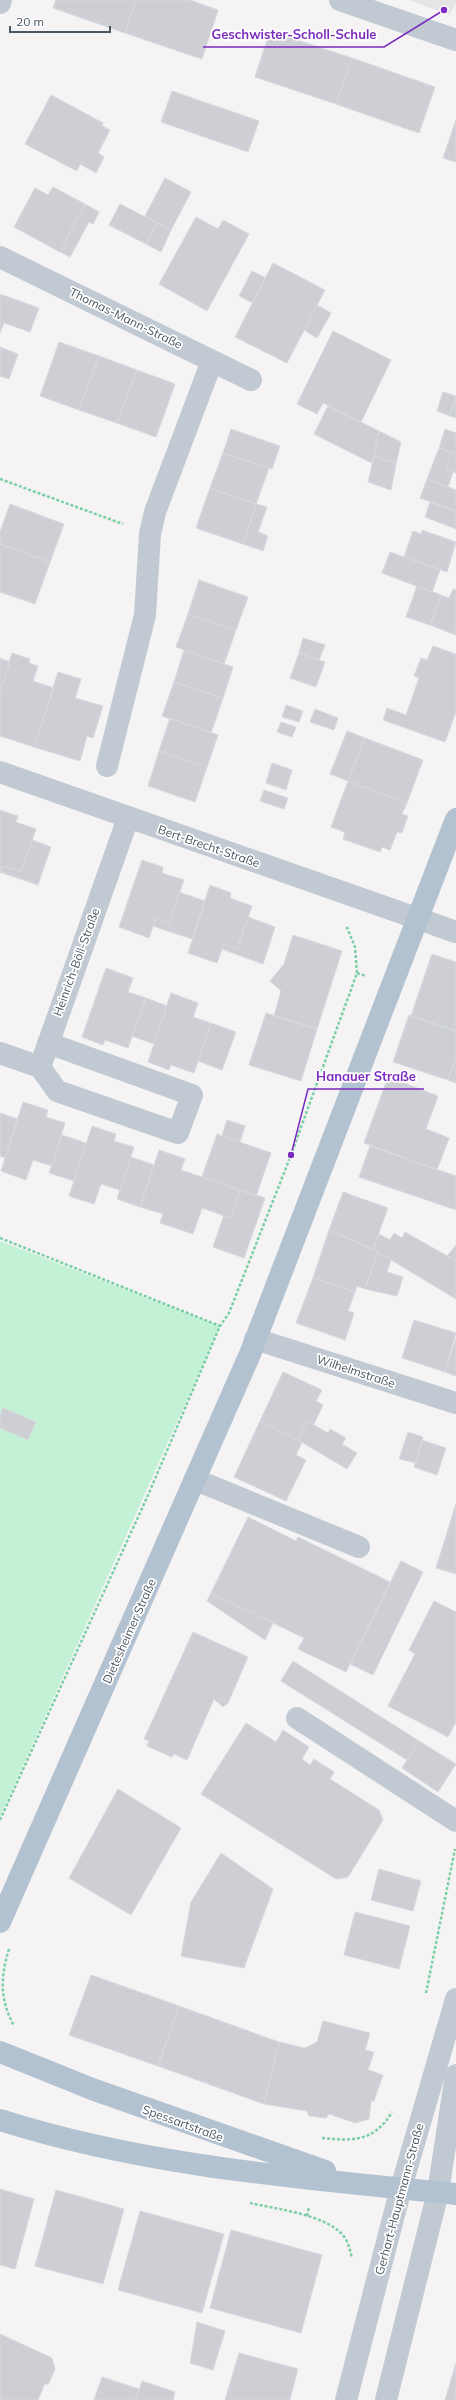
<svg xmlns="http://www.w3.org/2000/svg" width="456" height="2400" font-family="Mulish,sans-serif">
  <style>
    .education { fill: #e6e4e5 }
    .green { fill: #c3f1d5 }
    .building { fill: #cdcfd5; stroke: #d7d9de }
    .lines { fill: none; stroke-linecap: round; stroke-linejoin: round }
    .path { stroke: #7ad0a6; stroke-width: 2.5; stroke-dasharray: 3 2; stroke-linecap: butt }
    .minor { stroke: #c1cad2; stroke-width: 22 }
    .major { stroke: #b3c2d1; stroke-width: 22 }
    .labels { text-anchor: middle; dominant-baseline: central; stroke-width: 3.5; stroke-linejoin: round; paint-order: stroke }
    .street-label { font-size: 12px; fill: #4a5661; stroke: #fff }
    .leader { fill: none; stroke: #7b2cbf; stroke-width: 1.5 }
    .callout-dot { fill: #7b2cbf; stroke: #fff; stroke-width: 1.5 }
    .callout-label { font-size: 13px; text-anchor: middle; font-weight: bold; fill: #7b2cbf; stroke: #fff; stroke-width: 3.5; stroke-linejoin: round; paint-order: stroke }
  </style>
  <rect width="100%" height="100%" fill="#f5f3f3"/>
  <!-- education -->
  <path class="education" d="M409,0H456V4L449,15Z"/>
  <!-- green -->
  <path class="green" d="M0,1241L220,1326L0,1817Z"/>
  <!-- building -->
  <path class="building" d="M56,0H136L125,33L53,8Z
    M136,0H190L218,10L202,59L125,33Z
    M270,31L352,58L336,104L255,77Z
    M352,58L435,87L419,133L336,104Z
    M172,91L259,121L248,152L161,122Z
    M51,95L103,123L102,126L110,130L98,153L104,157L96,173L80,164L77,171L25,144Z
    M456,120V162L443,158Z
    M165,178L191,192L171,230L145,216Z
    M53,187L85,204L60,252L14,227L35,188L48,195Z
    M85,204L99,212L93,224L89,222L70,257L60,252Z
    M120,204L157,223L146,244L109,225Z
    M196,217L218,229L223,220L249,234L207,311L159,284Z
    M157,223L171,230L161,252L146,244Z
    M273,263L325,290L287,363L235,337Z
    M252,271L266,278L253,303L239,296Z
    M0,294L39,308L30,332L4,323L0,333Z
    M317,305L331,313L317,338L304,330Z
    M333,331L391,360L361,422L323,403L317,414L297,404Z
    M59,342L99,356L79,410L40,396Z
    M0,347L18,354L9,379L0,376Z
    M99,356L137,370L117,423L79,410Z
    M137,370L175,384L156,437L117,423Z
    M443,392L456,396L450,416L437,411Z
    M456,399V418L450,416Z
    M328,406L379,431L372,463L314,434Z
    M231,429L280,446L272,469L223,453Z
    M445,429L456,433V454L439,448Z
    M379,431L401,442L396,464L374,456Z
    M439,448L452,453L446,469L453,472L448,487L427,479Z
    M223,453L269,468L256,504L210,488Z
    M452,453L456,454V473L446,469Z
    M374,456L396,464L391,490L368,482Z
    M427,479L456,490V511L420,498Z
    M210,488L256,504L243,544L196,528Z
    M430,502L456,511V529L425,517Z
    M10,504L64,524L50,562L0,544V532Z
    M256,504L267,507L258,532L268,536L263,551L243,544Z
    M422,530L456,542L447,572L404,557L413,531L421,534Z
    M0,544L50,562L35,604L0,592Z
    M390,552L440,570L432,592L382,573Z
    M199,580L248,597L236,630L188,614Z
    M417,586L441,595L430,625L406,617Z
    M453,589L456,590V635L430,625L441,595L449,598Z
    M188,614L236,630L224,664L176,647Z
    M303,638L325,645L319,660L299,653Z
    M433,646L456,654V712L445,742L383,720L387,708L406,715L419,678L414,676L421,658L427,660Z
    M184,650L233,667L223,698L174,682Z
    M12,653L30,659L29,663L38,666L33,681L54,688L34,747L0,736V691Z
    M299,653L325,662L316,687L290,678Z
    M0,658L10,662L0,691Z
    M58,672L81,679L75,698L103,706L93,738L87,736L80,761L34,747Z
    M174,682L223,698L211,733L162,716Z
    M286,705L303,711L299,722L282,717Z
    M315,709L338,718L334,730L310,722Z
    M170,718L218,735L207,767L159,751Z
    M281,722L296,727L292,737L277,732Z
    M347,731L365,738L348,781L330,774Z
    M365,738L423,760L407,803L348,781Z
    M159,751L207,767L195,802L148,786Z
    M272,763L292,770L286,790L266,783Z
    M348,781L407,803L402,814L408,816L402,833L397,832L390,850L382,847L380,852L343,839L345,832L331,827Z
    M264,790L288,798L284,809L260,801Z
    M0,810L18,816L16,822L36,829L21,872L3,866L0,874Z
    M32,840L51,847L38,885L0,872L3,866L21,872Z
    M142,860L163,867L162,873L184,880L169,923L156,918L149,938L119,927Z
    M210,885L231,893L230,898L252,906L237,949L224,944L217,963L188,953Z
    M179,892L205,901L192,939L153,926L156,918L169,923Z
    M248,917L275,927L263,964L222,949L224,944L237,949Z
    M293,935L342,951L317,1029L274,1016L281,991L270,981L284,964Z
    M432,954L456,962V1031L411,1016Z
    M106,968L133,978L128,992L146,998L128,1048L105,1040L103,1045L82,1037Z
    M171,993L198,1003L193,1017L211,1023L194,1073L171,1065L169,1070L148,1062Z
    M146,998L167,1006L154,1044L132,1036Z
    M266,1013L317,1029L301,1081L249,1065Z
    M409,1015L456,1031V1057L448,1080L393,1062Z
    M211,1023L236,1032L222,1070L198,1061Z
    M456,1057V1083L448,1080Z
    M388,1077L438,1096L426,1129L449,1138L437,1170L364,1143Z
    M23,1102L48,1110L46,1117L65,1123L52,1166L33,1160L26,1180L1,1171Z
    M0,1113L18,1119L5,1158L0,1156Z
    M227,1120L245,1126L240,1142L222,1136Z
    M92,1126L116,1134L114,1141L134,1147L120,1190L101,1184L94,1204L69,1196Z
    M217,1134L271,1153L256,1196L202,1177Z
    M62,1135L86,1143L74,1181L49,1173Z
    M370,1146L456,1176V1210L359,1177Z
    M159,1150L185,1159L181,1170L240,1190L231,1218L202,1208L193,1234L160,1223L163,1214L140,1207Z
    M131,1157L154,1165L140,1207L117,1199Z
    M240,1190L265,1198L244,1258L213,1247L224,1215L231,1218Z
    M343,1192L388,1208L373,1249L329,1230Z
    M329,1230L378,1252L365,1289L357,1286L355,1292L313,1278Z
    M405,1232L456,1261V1299L373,1249L379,1234L390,1240L394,1233L402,1238Z
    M456,1245V1261L447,1256Z
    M378,1252L391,1260L387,1272L403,1277L397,1296L365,1289Z
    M313,1278L355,1292L348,1311L354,1313L345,1340L296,1323Z
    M414,1320L456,1333L445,1372L402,1358Z
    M456,1339V1376L445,1372Z
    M283,1372L322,1390L316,1401L323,1405L314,1424L307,1421L298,1440L260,1421Z
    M3,1408L36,1422L28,1440L0,1428V1415Z
    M260,1421L302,1442L296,1455L306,1460L286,1501L234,1477Z
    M307,1421L328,1433L330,1429L346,1438L342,1444L357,1453L347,1469L298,1440Z
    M408,1432L423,1437L416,1463L399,1459Z
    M422,1440L446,1448L437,1475L414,1467Z
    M456,1504V1574L436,1568Z
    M248,1517L296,1541L298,1537L390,1582L346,1672L298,1649L304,1638L211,1593Z
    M401,1561L423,1572L373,1675L350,1664Z
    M211,1593L273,1623L265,1640L207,1601Z
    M434,1601L456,1612V1722L448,1737L388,1706L415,1654L409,1650Z
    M193,1632L248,1657L228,1703L223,1707L214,1699L187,1760L174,1754L172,1757L147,1746L149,1741L144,1739Z
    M293,1661L419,1741L407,1760L281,1681Z
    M246,1723L276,1742L283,1730L309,1747L302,1759L310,1765L314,1759L334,1772L330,1779L379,1810L383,1820L348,1877L336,1879L201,1794Z
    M419,1741L456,1764L438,1792L402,1768Z
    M118,1789L181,1828L131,1915L69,1878Z
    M221,1853L273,1889L244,1968L181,1956L191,1902Z
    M379,1869L421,1881L413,1911L371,1900Z
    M355,1912L410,1926L399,1969L344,1955Z
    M91,1975L179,2006L158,2066L69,2035Z
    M179,2006L279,2042L264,2104L158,2066Z
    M323,2021L370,2033L365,2050L374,2052L368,2070L383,2075L374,2101H371L369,2119L355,2123L329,2114L326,2118L309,2116L307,2111L264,2104L279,2042L305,2048L317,2042Z
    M0,2189L34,2199L15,2269L0,2265Z
    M56,2190L124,2209L103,2284L35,2266Z
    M140,2211L224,2234L202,2313L118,2290Z
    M231,2230L322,2255L301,2333L210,2308Z
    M197,2322L225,2331L213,2370L190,2363Z
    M0,2334L52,2358L55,2369L48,2385L45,2383L38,2400H0Z
    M239,2353L298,2369L290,2400H225Z
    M456,2363V2400H445Z
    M102,2377L139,2389L136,2400H94Z
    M142,2381L175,2392L173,2400H136Z"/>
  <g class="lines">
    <!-- path -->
    <path class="path" d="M0,479L123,524
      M357,973L366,976
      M0,1238L220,1326
      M0,1820L149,1493L220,1326L229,1313L291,1155L357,973L355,947L346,925
      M9,1949C0,1978 0,2000 14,2026
      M426,1993L455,1849
      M322,2138C353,2141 374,2142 392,2112
      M250,2203C276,2209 330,2215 345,2238C349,2244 350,2251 352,2258
      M307,2216L309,2207"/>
    <!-- minor -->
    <path class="minor" d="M340,0L456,40
      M0,3L1,0
      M0,257L251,380
      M107,766L145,615L150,534L155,512L212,361
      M0,772L456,932
      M0,1053L40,1067L128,818
      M40,1067L57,1091L178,1133L192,1095L48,1043
      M255,1339L456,1403
      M196,1480L359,1547
      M297,1718L456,1821
      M346,2400L401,2188L456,1999
      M386,2400L438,2192L456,2075"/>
    <!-- major -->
    <path class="major" d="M0,1922L250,1354L456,819
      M0,2052L92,2089L325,2171
      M0,2120C148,2167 302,2178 456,2194"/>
  </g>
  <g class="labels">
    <!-- street labels -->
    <g class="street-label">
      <text transform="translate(126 318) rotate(26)">Thomas-Mann-Straße</text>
      <text transform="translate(209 846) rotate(19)">Bert-Brecht-Straße</text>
      <text transform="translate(76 962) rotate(-70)">Heinrich-Böll-Straße</text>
      <text transform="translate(356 1371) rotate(18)">Wilhelmstraße</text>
      <text transform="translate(129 1631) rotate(-66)">Dietesheimer Straße</text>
      <text transform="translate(183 2123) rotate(20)">Spessartstraße</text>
      <text transform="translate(399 2199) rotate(-75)">Gerhart-Hauptmann-Straße</text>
    </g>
  </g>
  <!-- callouts -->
  <path class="leader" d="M444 10L384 47H203M291 1155L308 1089H424"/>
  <g class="callout-dot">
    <circle cx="444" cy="10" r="4"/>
    <circle cx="291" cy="1155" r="4"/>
  </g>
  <g class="callout-label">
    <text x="294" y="39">Geschwister-Scholl-Schule</text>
    <text x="366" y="1081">Hanauer Straße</text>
  </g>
  <!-- scale -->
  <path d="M10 26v6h100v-6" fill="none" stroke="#4a5661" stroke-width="2"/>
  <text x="16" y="26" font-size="12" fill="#4a5661" stroke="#ffffff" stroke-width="3" paint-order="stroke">20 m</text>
</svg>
